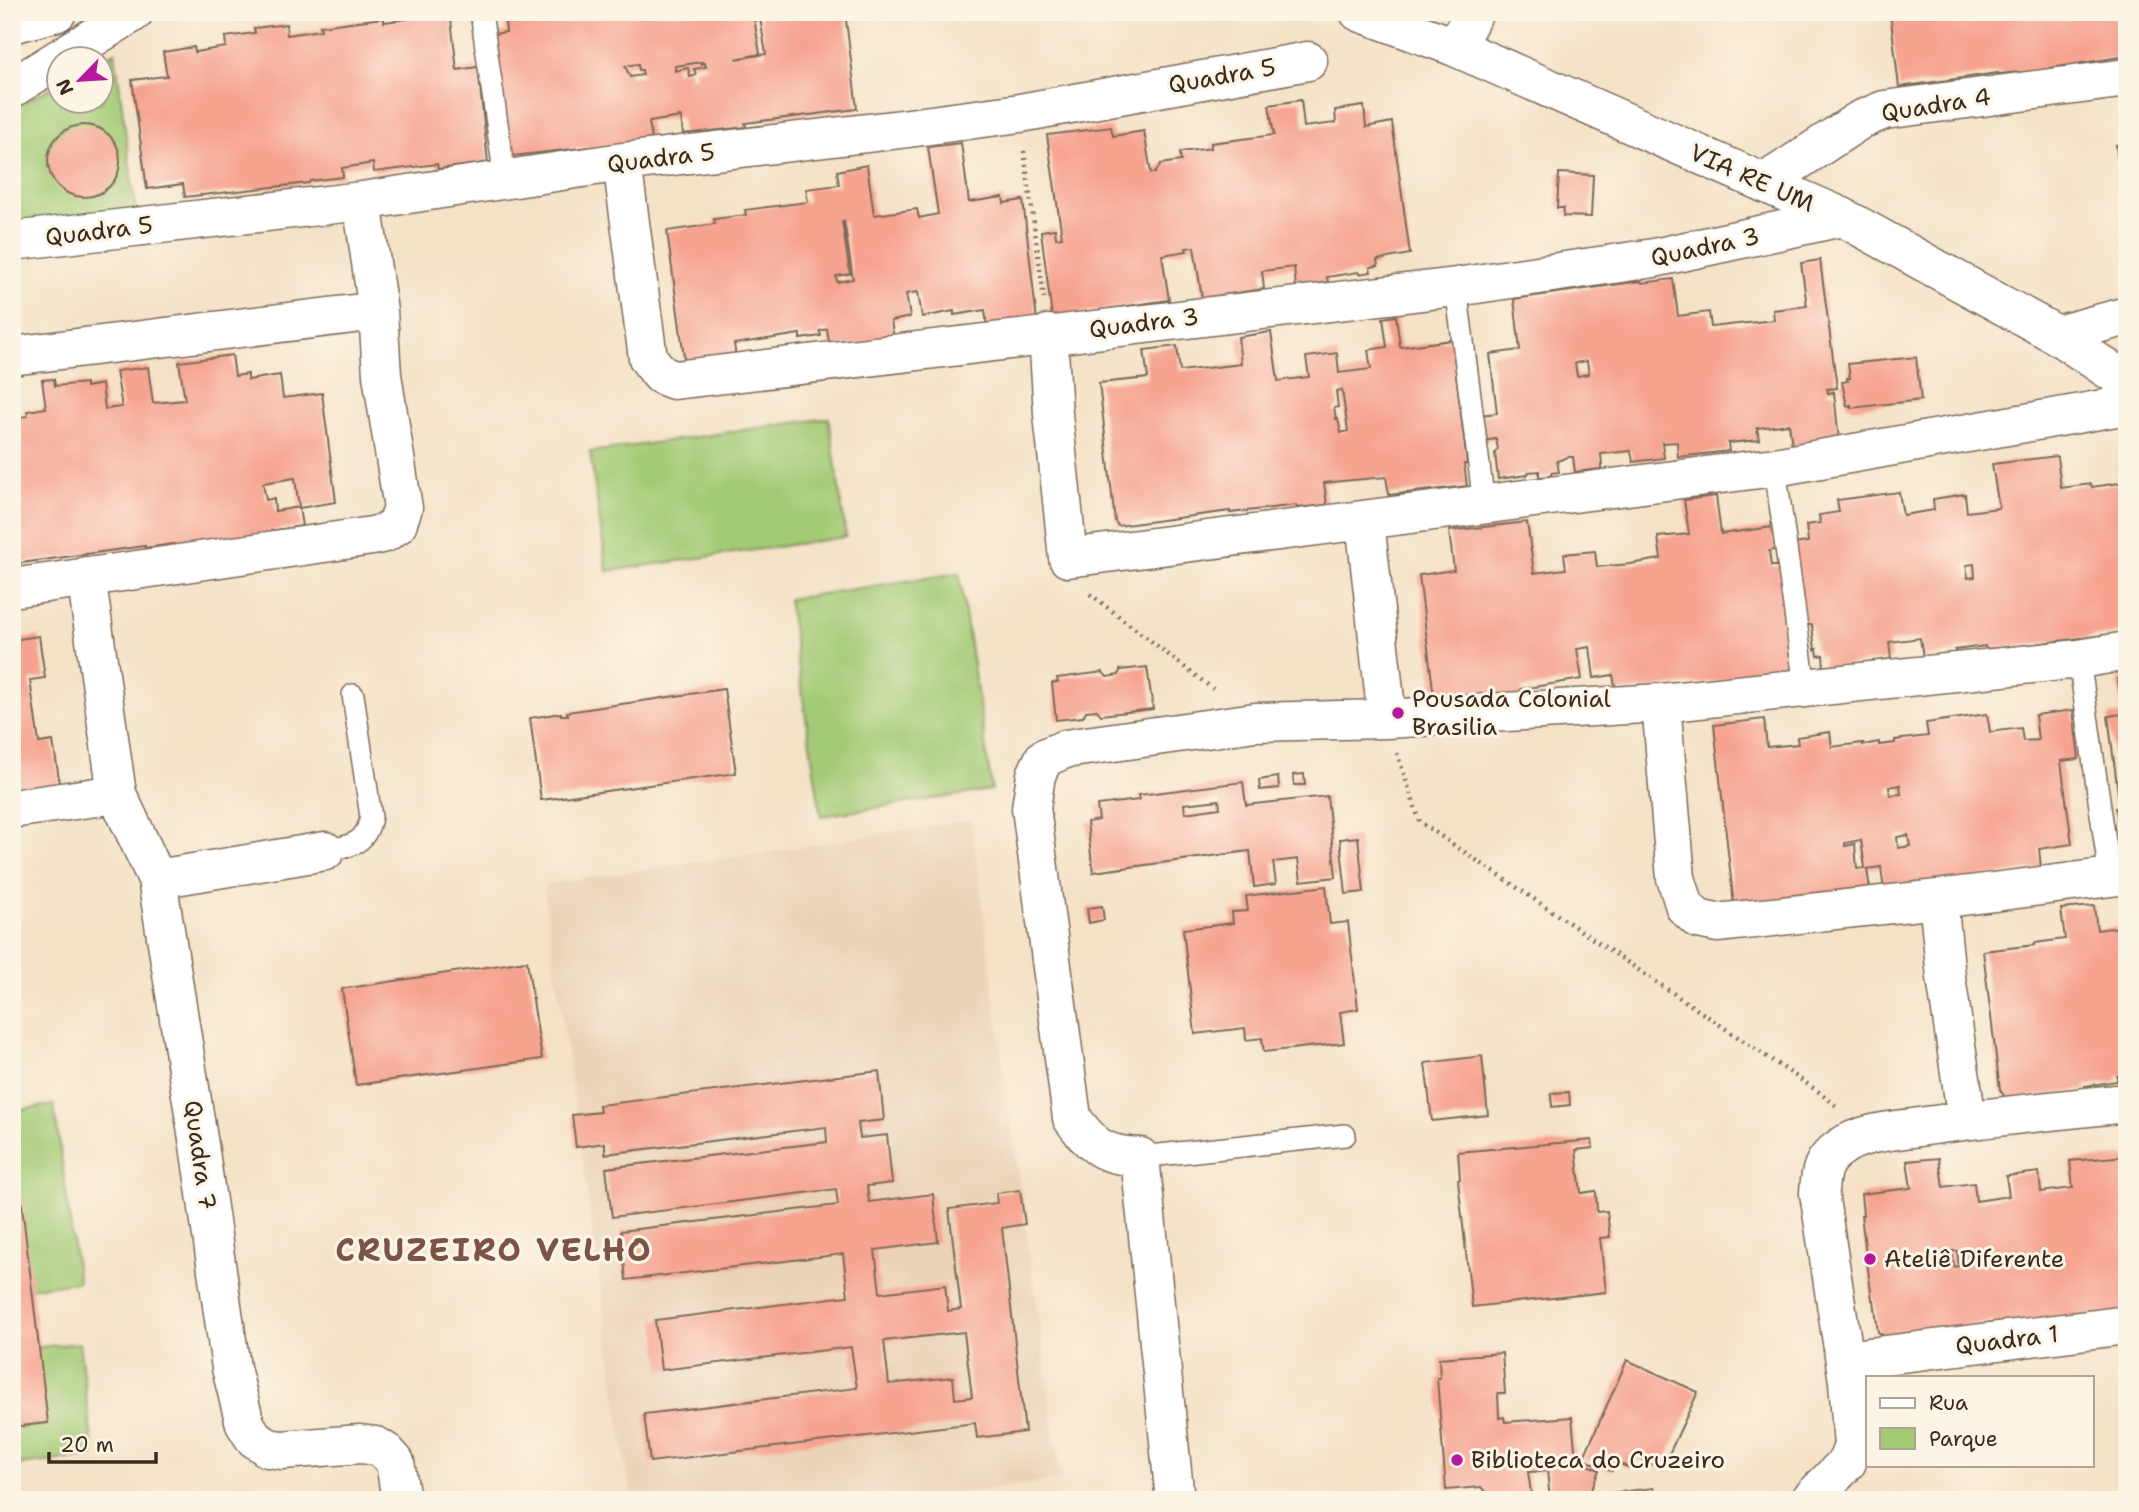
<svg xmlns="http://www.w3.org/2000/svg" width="2139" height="1512" font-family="'Shantell Sans',sans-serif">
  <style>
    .built { fill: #ebd3b8 }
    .green { fill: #a3ca74; stroke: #6f7a49; stroke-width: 2 }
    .building { fill: #f6a390; fill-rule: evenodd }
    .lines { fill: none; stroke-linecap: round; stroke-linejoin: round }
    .service-casing { stroke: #7c6a59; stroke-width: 24 }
    .minor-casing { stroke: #7c6a59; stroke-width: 41 }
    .tertiary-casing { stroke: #7c6a59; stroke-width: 41 }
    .path { stroke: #7c6a59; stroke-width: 4.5; stroke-dasharray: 2 5; stroke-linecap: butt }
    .service { stroke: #fff; stroke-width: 21 }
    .minor { stroke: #fff; stroke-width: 38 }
    .tertiary { stroke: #fff; stroke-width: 38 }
    .poi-dot { fill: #b5179e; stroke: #fcf5e5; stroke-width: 2.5 }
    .labels { text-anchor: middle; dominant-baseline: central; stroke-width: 6; stroke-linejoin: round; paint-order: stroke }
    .street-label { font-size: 24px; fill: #3b2a1e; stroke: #fcf5e5 }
    .poi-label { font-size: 24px; fill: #3b2a1e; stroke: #fcf5e5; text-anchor: start }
    .district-label { font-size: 32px; font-weight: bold; letter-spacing: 2px; fill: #7c5446; stroke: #fcf5e5 }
  </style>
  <rect width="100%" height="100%" fill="#fcf5e5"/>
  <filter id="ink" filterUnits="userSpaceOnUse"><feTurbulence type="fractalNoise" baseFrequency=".0143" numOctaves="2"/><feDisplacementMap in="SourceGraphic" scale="14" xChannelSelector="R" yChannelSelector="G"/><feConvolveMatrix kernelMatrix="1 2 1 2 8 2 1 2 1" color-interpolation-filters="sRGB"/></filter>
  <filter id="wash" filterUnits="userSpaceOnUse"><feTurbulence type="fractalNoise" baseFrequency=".00686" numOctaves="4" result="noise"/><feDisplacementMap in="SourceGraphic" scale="28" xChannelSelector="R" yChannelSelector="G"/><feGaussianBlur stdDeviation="1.57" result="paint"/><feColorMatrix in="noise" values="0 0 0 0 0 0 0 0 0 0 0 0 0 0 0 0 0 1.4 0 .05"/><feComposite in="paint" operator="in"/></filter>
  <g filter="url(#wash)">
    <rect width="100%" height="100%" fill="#f5e2c7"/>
    <!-- built -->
    <path class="built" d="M971,820L1018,1172L1061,1478L1058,1480L909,1500H631L543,884L748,855Z"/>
    <!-- green -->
    <path class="green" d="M115,52L136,214L12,229V109L59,83L60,102H102L101,59Z
      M829,418L846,537L607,571L590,452Z
      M959,573L992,790L821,816L788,599Z
      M54,1105L78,1282L21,1289L12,1225V1111Z
      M79,1343L94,1456L12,1466V1428L40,1424L29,1348Z"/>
    <g id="blocks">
      <!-- building -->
      <path class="building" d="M415,12H450L457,70L478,67L488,163L438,169L437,164L374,172L373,163L342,168L343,177L310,181L309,183L185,197L183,184L147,189L132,80L167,76L163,52L194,47L195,52L226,47L225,37L255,33L254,28L286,24L287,35L321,30L320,26L351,22L384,18V22L416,18Z
        M504,12H753L760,54L736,59L766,54L759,12H845L857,109L745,123L746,127L683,134L681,117L649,122L652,140L504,157L488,35L506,32ZM702,62V64L705,63L706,67L694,69L696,75L690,77L688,68L675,71V66ZM638,64L639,70H642L643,75L630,77L625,66Z
        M1890,12H1964V14L1979,12H2127V56L2050,68V71L2019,75V72L1998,74V73L1899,87Z
        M1301,100L1304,127L1336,123L1335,110L1364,106L1366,127L1392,122L1410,254L1377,260L1378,266L1370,267L1371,272L1359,274L1358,272L1327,277L1328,282L1296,288L1294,267L1262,271L1264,289L1202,298L1194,247L1186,248L1187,251L1162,255L1169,300L1052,317L1041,231L1055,229L1056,238L1062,237L1047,135L1111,127L1113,136L1144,131L1151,173H1155L1161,164L1181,161L1180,152L1211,148V143L1274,135L1269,105Z
        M48 161a36 36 0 1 1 72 0a36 36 0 1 1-72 0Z
        M961,143L969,202L1003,197L1004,203L1023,200L1037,321L987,327L985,310L954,315V311L922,317L918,292L906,294L910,317L891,321L894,339L830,348L827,329L820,331L821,336L800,339V334L734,344L736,357L685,365L667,231L715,224L714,219L746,215L745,210L808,202L806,189L839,185L837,171L867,165L874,215L917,209L919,218L938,214L928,147ZM842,221H844L853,279L837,282L836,276L850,274Z
        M2127,144V216H2125L2116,145Z
        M1559,173L1593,175L1591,217L1563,216L1564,208H1557Z
        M1820,260L1837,388L1827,389L1828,393L1834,392L1839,441L1792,446L1789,424L1757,428L1759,440L1728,443L1729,451L1678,457L1677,442L1662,443L1664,458L1633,462L1631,451L1601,454L1602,465H1601V469L1575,472L1573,457H1568L1557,461L1559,472L1551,473V476L1539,477V471L1529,472L1527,475L1498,479L1495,453L1498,449L1496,439L1483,441L1480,415L1497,413L1490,354L1520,350L1514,299L1641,281L1642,283L1673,279L1678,316L1709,312L1711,327L1774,320L1773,310L1807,306L1801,263ZM1587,361L1589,374L1577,376L1575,363Z
        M1396,316L1400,347L1452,340L1467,464H1464L1467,486L1389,495L1386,477L1342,481L1324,483L1327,505L1297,508L1296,505L1230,513V511L1118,526L1115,521L1099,383L1148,378L1144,350L1177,346L1180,371L1241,364L1238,337L1271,332L1278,381L1309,377L1306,357L1337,353L1339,373L1371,369L1368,350L1387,347L1383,318ZM1342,390L1348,431L1341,433L1338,419H1336L1334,408L1338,407L1336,391Z
        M232,355L235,376L248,374V380L280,375L283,398L322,393L336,502L299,508L302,526L270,531L271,533L174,547V544L145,548V546L14,564L12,550V418L28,416L27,411L46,408L42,380L54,379L55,386L86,383V387L102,384L105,409L122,407L116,371L148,367L153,403L185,400L179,362ZM295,478L299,507L275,511L274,498L266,500L263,483Z
        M1916,357L1921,400L1851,408V405L1847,406L1842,382L1848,381L1847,378H1850L1848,364Z
        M2057,456L2061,488L2091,484L2092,487L2127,482V632L2021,646L1986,649L1985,646L1955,650V653L1923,657L1920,638L1889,642L1891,659L1824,668L1823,655L1818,656L1817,649L1815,650L1812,625H1803L1792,544L1808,542L1806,525L1820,523L1819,515L1839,512L1837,500L1899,492L1903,515L1934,510L1933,499L1965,494L1967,512L1999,508L1992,464ZM1974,564L1975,577L1968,578L1966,565Z
        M1716,496L1721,534L1773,527L1775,550L1769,551L1771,566H1780L1792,673L1616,692L1613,675L1594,678L1590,647L1577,649L1582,679L1521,689L1523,703L1436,714L1419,575L1454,570L1449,531L1527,522L1534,573L1566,569L1564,554L1595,551L1597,567L1630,564L1661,559L1658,537L1689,534L1684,500Z
        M39,636L45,678L30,680L39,743L53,741L60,785L12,791V640Z
        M1147,667L1153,709L1101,715L1097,710L1086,711L1083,717L1056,720L1052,683L1058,682L1057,678L1103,672L1107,677L1119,675L1120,670Z
        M2127,677V841H2120L2116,808H2120L2108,716L2122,714L2118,679Z
        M724,689L736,773L541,800L530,718L561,713V715H568L567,712Z
        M2073,710L2079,759L2061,761L2072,844L2039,849L2041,868L1884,891L1881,867L1867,869L1870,889L1734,906L1714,725L1764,719L1767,747L1798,744L1797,737L1830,732L1832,747L1863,743V745L1879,742V745L1895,743V740L1928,736L1926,723L1987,714L1990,732L2021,728L2023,741L2038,740L2035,715ZM1900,785L1901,794L1890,795L1889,787ZM1908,835L1910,846L1898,848L1897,837ZM1861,840L1865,868L1857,869L1855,844L1845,846V843Z
        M1304,774L1305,785H1294L1293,775Z
        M1278,777L1279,788L1260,790L1259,780Z
        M1243,782L1246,805L1327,796L1336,877L1301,881L1298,859L1273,862L1276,884L1254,887L1250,851L1093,872L1087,822L1099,820L1097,805L1139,800L1138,795ZM1219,800L1220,808L1185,813L1184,804Z
        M1358,837L1364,892L1346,894L1340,839Z
        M1326,886L1330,924L1348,922L1358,1009L1340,1012L1344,1043L1264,1052L1262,1038L1246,1040L1245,1028L1195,1034L1183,929L1233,923L1232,912L1248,911L1246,896Z
        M1102,906L1104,920L1089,923L1087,908Z
        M2094,906L2097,930L2127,926V1075L2117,1076V1081L2085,1086L2086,1090L2007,1100L2000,1090L1983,951L2035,945V943L2065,939L2061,909Z
        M527,961L542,1059L356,1085L342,989Z
        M1482,1056L1488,1115L1432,1121L1425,1063Z
        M879,1071L884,1120L858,1123L860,1138L887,1135L892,1183L867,1186L869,1202L933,1194L938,1242L875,1250L880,1293L945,1285L948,1311L961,1309L949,1209L997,1203L996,1193L1020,1190L1025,1224L1002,1228L1025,1432L977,1438L975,1423L650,1462L644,1414L857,1388L851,1347L661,1370L655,1320L848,1296L843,1254L626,1280L621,1231L838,1205L836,1189L612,1217L606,1168L827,1142L826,1127L605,1154V1143L576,1147L572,1115L600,1112L599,1105ZM964,1332L972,1397L955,1399L953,1377L889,1384L884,1341Z
        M1569,1092L1570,1105L1552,1107L1551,1093Z
        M1592,1140L1593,1148L1576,1150L1581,1193L1596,1191L1597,1212L1607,1211L1610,1237L1600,1238L1606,1292L1472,1307L1458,1180L1460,1179L1458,1152Z
        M2127,1156V1311L1994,1328L1993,1322L1885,1337L1878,1332L1874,1300H1872L1861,1215H1863L1861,1194L1911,1188L1907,1161L1939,1158L1943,1187L1974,1183L1976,1201L2009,1196L2006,1176L2039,1172L2041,1192L2073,1188L2070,1161ZM1952,1251H1957L1959,1266L1954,1267Z
        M18,1172L48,1423L12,1427V1173Z
        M1502,1353L1505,1393H1498L1499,1418L1504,1417L1505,1422L1572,1417L1576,1459L1599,1470L1589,1495L1654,1488L1655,1500H1550L1547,1471L1528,1472L1532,1500H1493L1481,1487L1446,1490L1437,1378H1440L1439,1358Z
        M1627,1360L1698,1392L1662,1469L1635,1456L1629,1468L1616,1462L1612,1471L1583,1459Z"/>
    </g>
  </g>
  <g filter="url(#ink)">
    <use href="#blocks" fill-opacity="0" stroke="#7c6a59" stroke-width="2"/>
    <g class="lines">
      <!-- service casing -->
      <g class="service-casing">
        <path id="service" d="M481,12L505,179
          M1456,287L1484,504
          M1775,467L1805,687
          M2079,659L2110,877
          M325,851C350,846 366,845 371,817L353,695
          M1140,1157L1345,1135"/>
      </g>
      <!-- minor casing -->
      <g class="minor-casing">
        <path id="minor" d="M1455,47L1474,12
          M622,162L648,358L661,375L674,380L1456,287L1654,258L1842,217
          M1764,183L1860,120L1884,110L2127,78
          M12,241L362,201L622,162L901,129L1020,113L1308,61
          M1048,334L1053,414L1068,558L1775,467L2127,405
          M2057,335L2127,316
          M12,356L378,311
          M1365,521L1385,700L1386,719
          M86,576L117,794
          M12,588L372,536L385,533L397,525L403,508L382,375L378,311L362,201
          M1661,703L1676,878L1685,907L1698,919L1717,923L1938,899L2127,875
          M12,809L117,794L157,879L199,1145L231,1368L245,1424L254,1438L268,1448L282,1450L360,1444L376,1446L387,1453L395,1462L401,1500
          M157,879L325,851
          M1938,899L1946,977L1967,1120
          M1845,1360L2127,1325
          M1175,1500L1140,1157C1103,1155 1094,1148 1072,1118L1031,808L1036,775L1044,758L1065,749L1255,722L1386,719L1661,703L2079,659L2127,651
          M1810,1500L1847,1462L1853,1446L1848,1381L1819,1193C1820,1171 1822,1160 1841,1147C1862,1132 1894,1131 1919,1127C1988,1117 2057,1110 2127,1103"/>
      </g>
      <!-- tertiary casing -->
      <g class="tertiary-casing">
        <path id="tertiary" d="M1359,12L1455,47L1842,217L2057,335L2127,382
          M12,24L57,12
          M12,88L134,12"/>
      </g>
      <!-- path -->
      <path class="path" d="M1024,151L1044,298
        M1090,594L1213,689
        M1397,753L1420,822L1819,1092L1839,1108"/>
      <!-- service -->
      <use href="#service" class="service"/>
      <!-- minor -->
      <use href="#minor" class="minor"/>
      <!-- tertiary -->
      <use href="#tertiary" class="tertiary"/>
    </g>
  </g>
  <!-- markers -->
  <g class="poi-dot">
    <circle cx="1398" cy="713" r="7"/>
    <circle cx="1870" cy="1259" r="7"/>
    <circle cx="1457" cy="1460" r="7"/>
  </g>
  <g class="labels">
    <!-- street labels -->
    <g class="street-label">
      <text transform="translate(1222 76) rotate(-10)">Quadra 5</text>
      <text transform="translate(1936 105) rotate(-9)">Quadra 4</text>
      <text transform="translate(661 158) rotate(-7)">Quadra 5</text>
      <text transform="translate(1752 178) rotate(24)">VIA RE UM</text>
      <text transform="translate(99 231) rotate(-7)">Quadra 5</text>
      <text transform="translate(1705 247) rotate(-12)">Quadra 3</text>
      <text transform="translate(1144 323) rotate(-7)">Quadra 3</text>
      <text transform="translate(200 1155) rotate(82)">Quadra 7</text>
      <text transform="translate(2007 1340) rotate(-7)">Quadra 1</text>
    </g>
    <!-- poi labels -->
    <g class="poi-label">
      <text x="1412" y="699">Pousada Colonial<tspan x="1412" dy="28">Brasilia</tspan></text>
      <text x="1884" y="1259">Ateliê Diferente</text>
      <text x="1471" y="1460">Biblioteca do Cruzeiro</text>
    </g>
    <!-- district labels -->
    <g class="district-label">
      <text x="494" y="1249">CRUZEIRO VELHO</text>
    </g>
  </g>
  <!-- margin -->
  <rect width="2139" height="1512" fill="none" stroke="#fcf5e5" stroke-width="42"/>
  <!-- legend -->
  <rect x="1866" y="1376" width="228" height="91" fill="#fcf5e5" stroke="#afa495" stroke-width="2"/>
  <rect x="1880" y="1398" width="35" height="10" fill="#ffffff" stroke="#afa495" stroke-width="2"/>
  <text x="1929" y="1410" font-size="21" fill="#3b2a1e">Rua</text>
  <rect x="1880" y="1428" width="35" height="21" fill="#a3ca74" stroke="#afa495" stroke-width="2"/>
  <text x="1929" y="1446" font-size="21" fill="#3b2a1e">Parque</text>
  <!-- north arrow -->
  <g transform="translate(80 80) rotate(245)"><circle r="33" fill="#fcf5e5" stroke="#afa495" stroke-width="2"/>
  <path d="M0-5L12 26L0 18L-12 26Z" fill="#b5179e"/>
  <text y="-10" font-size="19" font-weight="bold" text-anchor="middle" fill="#3b2a1e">N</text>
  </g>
  <!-- scale -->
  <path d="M49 1452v10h107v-10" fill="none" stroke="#3b2a1e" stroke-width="3.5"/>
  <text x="60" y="1452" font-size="21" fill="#3b2a1e" stroke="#fcf5e5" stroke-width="5" paint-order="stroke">20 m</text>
</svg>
